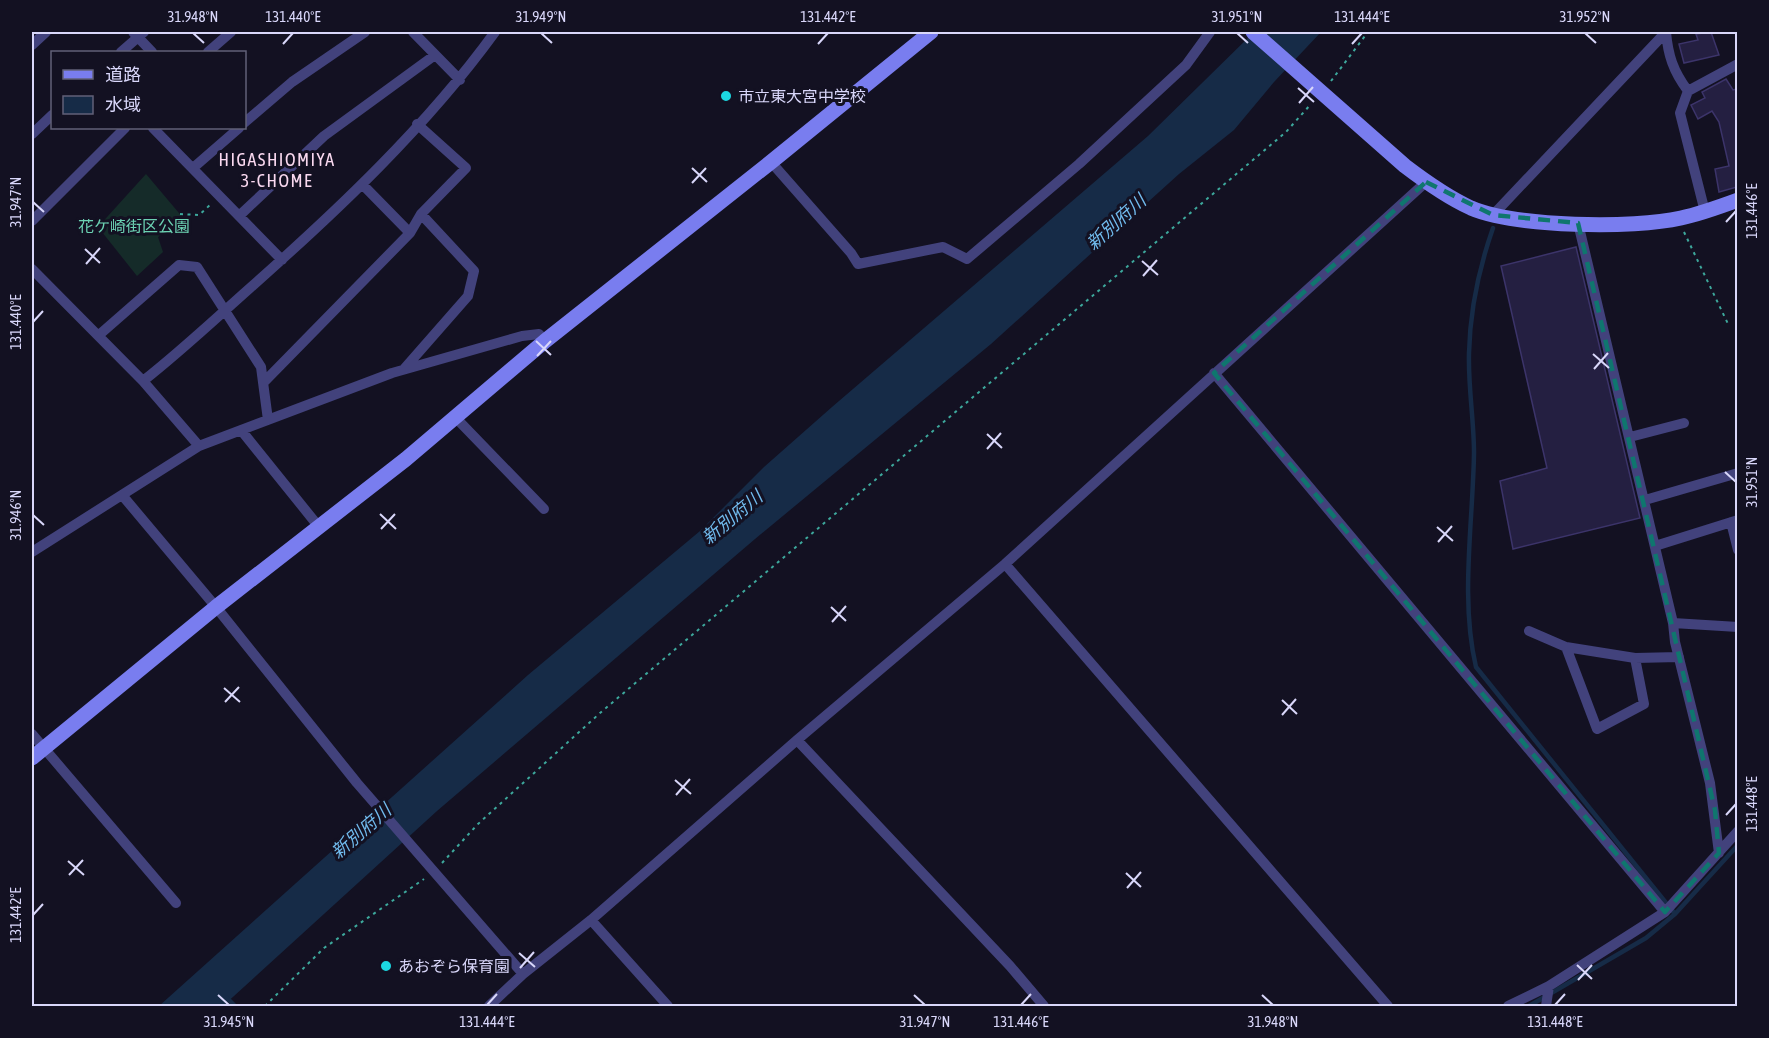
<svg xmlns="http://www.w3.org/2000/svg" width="1769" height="1038" font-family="'Asap Condensed','Noto Sans JP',sans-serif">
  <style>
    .green { fill: #152b29 }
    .water { fill: #162b47 }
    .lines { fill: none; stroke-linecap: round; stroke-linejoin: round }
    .stream { stroke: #162b47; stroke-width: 4.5 }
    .building { fill: #241f41; stroke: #3c346a; stroke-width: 1.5 }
    .path { stroke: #3da89c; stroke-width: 2; stroke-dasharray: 3 4.5; stroke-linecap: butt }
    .street { stroke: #42427c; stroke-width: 10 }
    .secondary { stroke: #797def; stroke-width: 15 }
    .marked { fill: none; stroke: #0f766e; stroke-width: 4.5; stroke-dasharray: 12 8; stroke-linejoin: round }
    .ticks { fill: none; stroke: #d9d7fa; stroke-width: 2 }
    .poi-dot { fill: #1cd9e2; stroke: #131122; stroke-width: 2 }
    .labels { text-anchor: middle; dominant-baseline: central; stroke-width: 6; stroke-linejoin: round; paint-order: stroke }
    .poi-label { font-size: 16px; fill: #d9d7fa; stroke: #131122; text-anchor: start }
    .park-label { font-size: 16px; fill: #6cd2b3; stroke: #131122 }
    .neighbourhood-label { font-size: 18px; letter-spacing: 1.5px; fill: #fad9f0; stroke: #131122 }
    .water-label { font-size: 18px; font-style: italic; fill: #71bbee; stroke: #131122 }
    .neatline { fill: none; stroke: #d9d7fa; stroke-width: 2 }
    .ticks-label { font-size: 15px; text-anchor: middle; fill: #d9d7fa }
  </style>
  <rect width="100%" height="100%" fill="#131122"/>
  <!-- green -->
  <path class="green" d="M146,174L184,219L158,237L163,252L137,276L98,227Z"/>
  <!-- water -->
  <path class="water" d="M1254,32H1321L1274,82L1234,130L1179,174L991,344L755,539L437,811L223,1006H159L528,675L700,531L764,467L832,407L1148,136Z"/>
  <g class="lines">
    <!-- stream -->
    <path class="stream" d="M1493,228C1479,268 1470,311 1469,353C1468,387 1474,420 1474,453C1473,522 1460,600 1476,667L1675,914
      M227,998L235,1006
      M1529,1006L1646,938L1675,914L1738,845"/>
  </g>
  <!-- building -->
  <path class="building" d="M1711,32L1719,55L1684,63L1679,44L1698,40L1696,34Z
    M1726,79L1733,90L1737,89V187L1719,192L1715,169L1729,166L1719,122L1712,111L1698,119L1691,105L1705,98L1702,92Z
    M1576,247L1640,518L1513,549L1500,481L1547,468L1501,266Z"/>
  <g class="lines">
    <!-- path -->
    <path class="path" d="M1331,81L1368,32
      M180,214L199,215L210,205
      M1684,232L1729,326
      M442,863L478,824L600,713L1286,132L1311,104
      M265,1006L324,948L424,879"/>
    <!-- street -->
    <path class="street" d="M133,32L152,52
      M413,32L460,80
      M1666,32C1668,55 1673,71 1688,91
      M32,45L46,32
      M121,52L144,32
      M208,52L231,32
      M244,123L292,82L365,32
      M153,128L282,260
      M32,134L52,115
      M771,162L851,253L858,264L943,247L967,259L1079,164L1186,65L1210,32
      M193,168L239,128
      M362,184L410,233
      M1705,212L1680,113L1688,91L1738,64
      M1493,215L1666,32
      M239,216L324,136L435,55
      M32,221L125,128
      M1578,223L1673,623L1675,642L1710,783L1719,853
      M32,269L143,381L199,446
      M99,335L179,265L197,267L261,367L268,420
      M404,369L468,296L474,271L421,214
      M1214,373L1665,912
      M143,381C180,352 214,320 250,288C338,210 426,127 495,32
      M265,381L410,233L421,214L466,168L417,124
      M455,417L544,509
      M241,430L319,527
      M1630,437L1684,423
      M122,495L216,607L357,783L523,974
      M1645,500L1738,473
      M1731,522L1738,550
      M1655,546L1738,520
      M32,552L199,446L392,373L522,336L539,334L545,341
      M1005,564L1388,1006
      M1673,623L1738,627
      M1529,631L1566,647
      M1635,658L1644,704L1597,729L1566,647L1635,658L1679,657
      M32,734L176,903
      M797,740L1010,966L1044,1006
      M591,920L668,1006
      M489,1006L523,974L591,920L797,740L1005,564L1426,182
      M1508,1006L1549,986L1665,912L1738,831
      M1546,1006L1549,986"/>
    <!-- secondary -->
    <path class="secondary" d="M1253,32L1405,166C1426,182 1447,197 1471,208C1516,227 1633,229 1681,218C1700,214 1719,207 1738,200
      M32,758L216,607L406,459L545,341L771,162L931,32"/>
  </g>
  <!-- marked area -->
  <path class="marked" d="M1426,182L1493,215L1578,223L1715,810L1719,853L1665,912L1214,373Z"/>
  <!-- ticks -->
  <path class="ticks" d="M193,33L204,43M541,33L552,43M1237,33L1248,43M1585,33L1596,43M283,44L293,33M818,44L828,33M1352,44L1362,33M1298,88L1314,102M1299,103L1313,87M692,168L707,182M692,183L706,168M33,202L44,212M1726,222L1736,211M85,249L100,263M1142,261L1158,275M86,264L100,248M1143,276L1157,260M33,322L43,311M536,341L551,355M1593,354L1609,368M537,356L551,341M1594,369L1608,353M987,434L1002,448M987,449L1001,433M1725,472L1736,482M380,514L396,529M33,515L44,525M1437,527L1453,541M381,529L395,514M1438,542L1452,526M831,607L846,621M832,622L846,606M224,688L240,702M1282,700L1297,714M225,702L239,687M1282,715L1296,699M675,780L691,794M676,795L690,779M1726,815L1736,804M68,861L84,875M1126,873L1141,887M69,875L83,860M1127,888L1141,872M33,915L43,904M519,953L535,967M1577,965L1592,979M520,968L534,952M1578,980L1592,965M218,995L229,1005M914,995L925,1005M1262,995L1273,1005M487,1005L497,994M1021,1005L1031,994M1555,1005L1565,994"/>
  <!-- markers -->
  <g class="poi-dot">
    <circle cx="726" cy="96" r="6"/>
    <circle cx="386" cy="966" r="6"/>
  </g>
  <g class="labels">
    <!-- poi labels -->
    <g class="poi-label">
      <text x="738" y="96">市立東大宮中学校</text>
      <text x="398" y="966">あおぞら保育園</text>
    </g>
    <!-- park labels -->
    <g class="park-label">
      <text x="134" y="226">花ケ崎街区公園</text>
    </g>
    <!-- neighbourhood labels -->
    <g class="neighbourhood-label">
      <text x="277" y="159">HIGASHIOMIYA<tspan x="277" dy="21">3-CHOME</tspan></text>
    </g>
    <!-- water labels -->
    <g class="water-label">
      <text transform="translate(1116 222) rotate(-42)">新別府川</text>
      <text transform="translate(732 517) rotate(-40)">新別府川</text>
      <text transform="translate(361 831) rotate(-41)">新別府川</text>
    </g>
  </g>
  <!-- border -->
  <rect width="1769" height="1038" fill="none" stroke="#131122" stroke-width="66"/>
  <!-- legend -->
  <rect x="51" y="51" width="195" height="78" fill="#131122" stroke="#626078" stroke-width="1.5"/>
  <rect x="63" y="70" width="30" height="9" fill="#797def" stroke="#626078" stroke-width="1.5"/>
  <text x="105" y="81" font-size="18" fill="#d9d7fa">道路</text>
  <rect x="63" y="96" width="30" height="18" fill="#162b47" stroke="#626078" stroke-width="1.5"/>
  <text x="105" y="111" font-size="18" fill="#d9d7fa">水域</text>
  <rect x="33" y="33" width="1703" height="972" class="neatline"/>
  <g class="ticks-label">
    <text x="193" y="22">31.948°N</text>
    <text x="293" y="22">131.440°E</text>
    <text x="541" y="22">31.949°N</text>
    <text x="828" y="22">131.442°E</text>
    <text x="1237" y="22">31.951°N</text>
    <text x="1362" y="22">131.444°E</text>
    <text x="1585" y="22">31.952°N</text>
    <text transform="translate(16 202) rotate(-90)" y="5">31.947°N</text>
    <text transform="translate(1752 211) rotate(-90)" y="5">131.446°E</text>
    <text transform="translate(16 322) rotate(-90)" y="5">131.440°E</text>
    <text transform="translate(1752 482) rotate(-90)" y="5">31.951°N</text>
    <text transform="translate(16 515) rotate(-90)" y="5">31.946°N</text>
    <text transform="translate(1752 804) rotate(-90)" y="5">131.448°E</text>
    <text transform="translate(16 915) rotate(-90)" y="5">131.442°E</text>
    <text x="229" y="1027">31.945°N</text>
    <text x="487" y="1027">131.444°E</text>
    <text x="925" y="1027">31.947°N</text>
    <text x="1021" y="1027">131.446°E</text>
    <text x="1273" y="1027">31.948°N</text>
    <text x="1555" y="1027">131.448°E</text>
  </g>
</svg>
